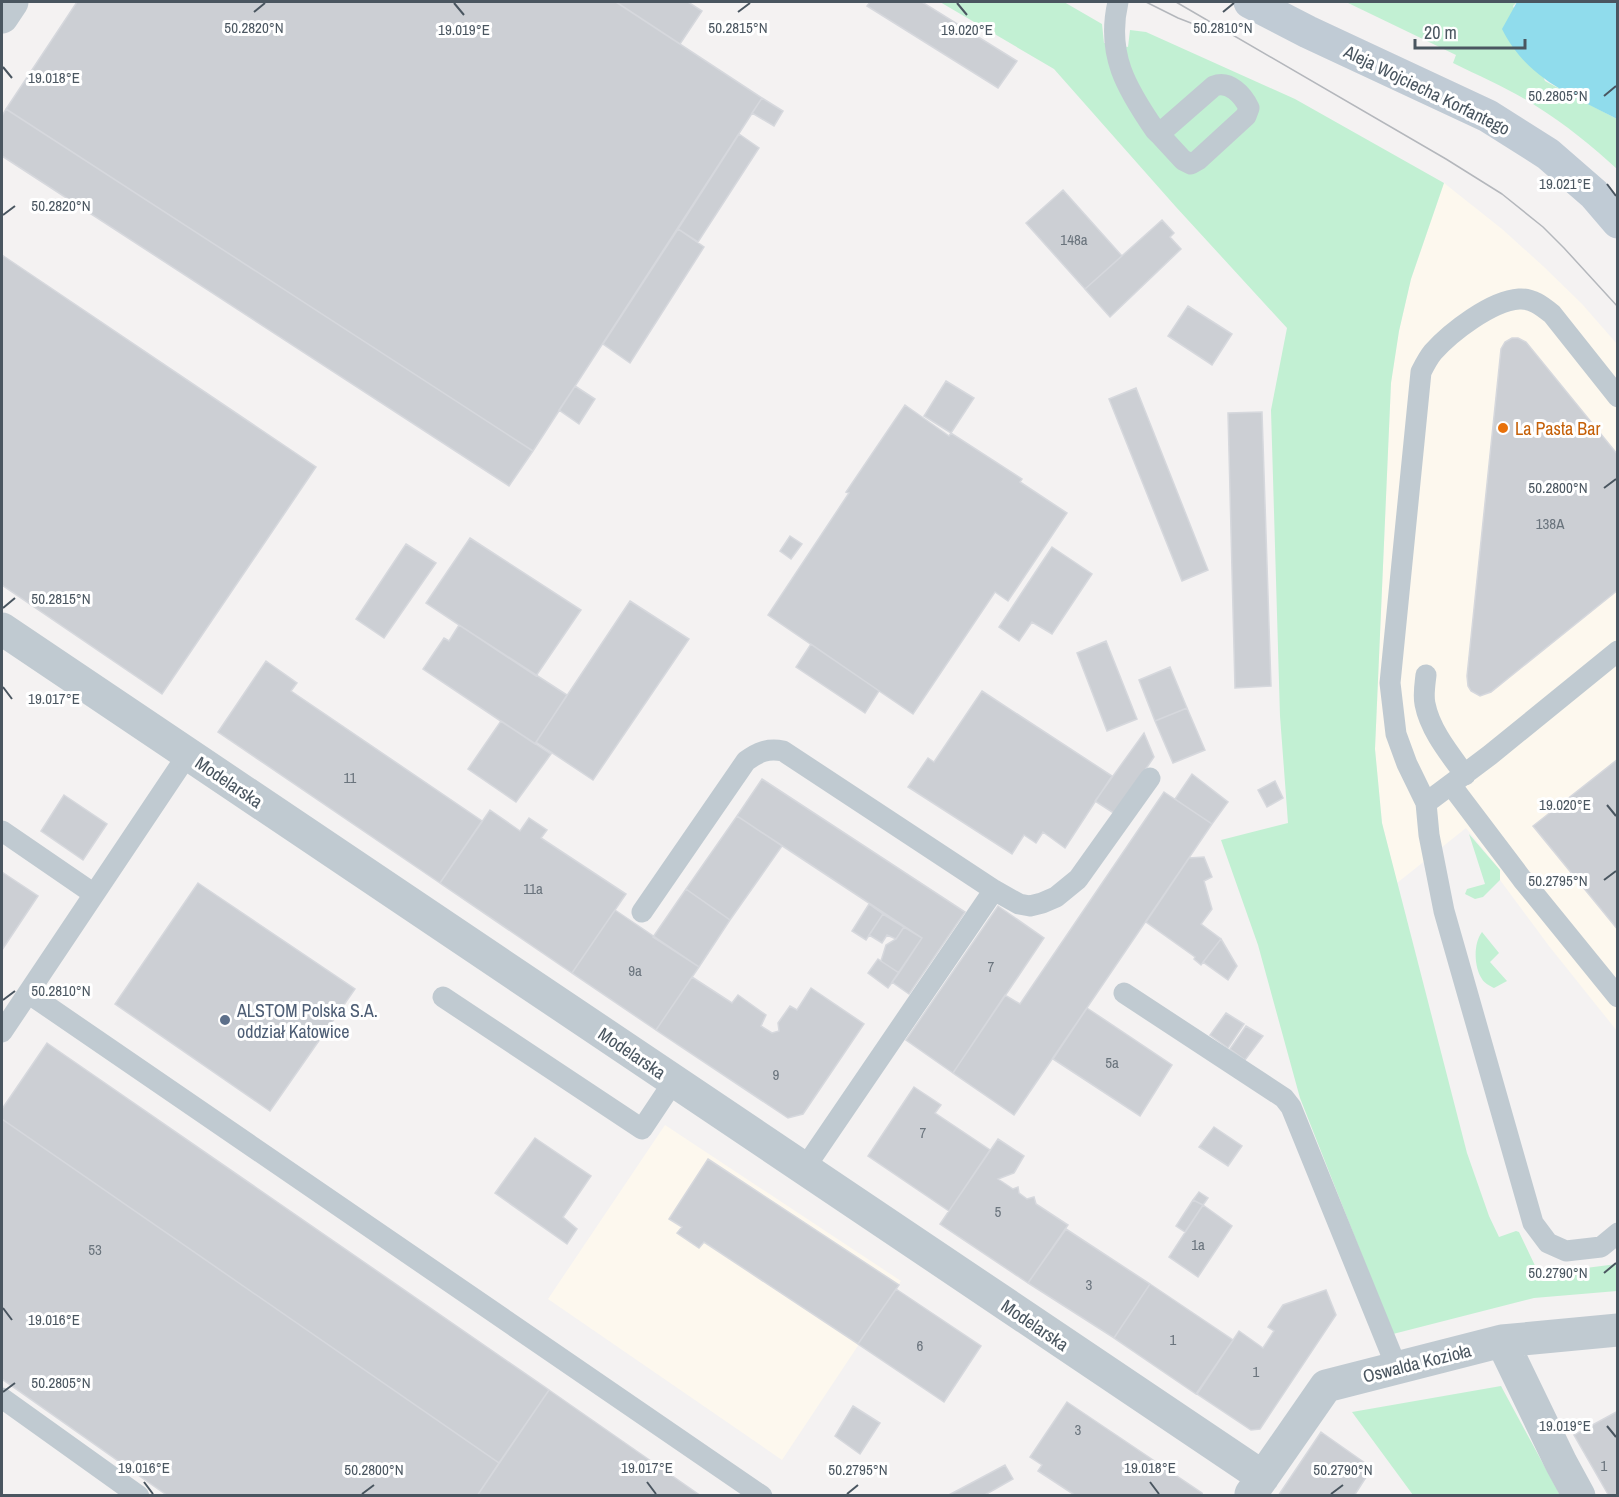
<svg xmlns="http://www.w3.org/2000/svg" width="1619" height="1497" font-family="'Archivo Narrow',sans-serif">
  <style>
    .commercial { fill: #fdf8ee }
    .green { fill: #c2f0d3 }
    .water { fill: #90dcec }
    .building { fill: #cccfd4; stroke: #d6d8dd; stroke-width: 1.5 }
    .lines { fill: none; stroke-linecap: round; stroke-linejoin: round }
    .service { stroke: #c0cad1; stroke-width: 21 }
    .minor { stroke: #c0cad1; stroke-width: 33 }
    .secondary { stroke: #c0cbd5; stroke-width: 33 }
    .tram { stroke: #b4b7bc; stroke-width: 1.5 }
    .ticks { fill: none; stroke: #4a5660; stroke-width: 2 }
    .food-dot { fill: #e8710a; stroke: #fff; stroke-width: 2 }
    .service-dot { fill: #5c6f8a; stroke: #fff; stroke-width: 2 }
    .labels { text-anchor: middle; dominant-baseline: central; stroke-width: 6; stroke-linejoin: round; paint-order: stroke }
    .number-label { font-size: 15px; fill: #6a747d }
    .street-label { font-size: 18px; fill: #4a5660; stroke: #fff }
    .food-label { font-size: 18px; fill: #c56008; stroke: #fff; text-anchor: start }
    .service-label { font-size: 18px; fill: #4e5e75; stroke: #fff; text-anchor: start }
    .ticks-label { font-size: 15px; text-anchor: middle; fill: #4a5660; stroke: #fff; stroke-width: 6; stroke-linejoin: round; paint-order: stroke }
  </style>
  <rect width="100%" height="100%" fill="#f4f2f2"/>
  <!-- commercial -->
  <path class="commercial" d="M1444,183L1502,229L1543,266L1582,304L1617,344V1031L1549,946L1500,880V870L1466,828L1397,883L1382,823L1375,749L1391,383L1399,331L1411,279Z
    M665,1125L901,1281L782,1460L548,1299Z"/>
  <!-- green -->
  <path class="green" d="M940,2H1064L1102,24L1104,43L1128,47L1130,30L1146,32L1295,99L1444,183L1411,279L1399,331L1391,383L1375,749L1382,823L1467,1153L1489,1216L1499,1237L1516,1231L1519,1232L1539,1274L1617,1264V1291L1534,1298L1393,1334L1300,1098L1258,945L1221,840L1288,823L1280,716L1271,410L1287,328L1176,207L1054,69Z
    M1346,2H1517L1513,6L1545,81L1617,119V169C1592,146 1565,124 1536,106C1510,89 1481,77 1453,63L1456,55Z
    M1469,834L1500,870V880L1483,897L1475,899L1465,894L1467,889L1485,884Z
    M1482,932L1499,953L1490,962L1507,981L1494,988C1490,986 1484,983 1482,979C1474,967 1473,944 1482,932Z
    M1501,1386L1560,1495H1413L1352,1412Z"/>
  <!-- water -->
  <path class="water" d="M1517,2H1617V119C1570,94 1527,79 1502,29Z"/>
  <!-- building -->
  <path class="building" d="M77,2H616L762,98L533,451L6,109Z
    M616,2H688L702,11L680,44Z
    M870,2H922L1017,61L998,88L867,6Z
    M762,98L783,111L774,126L752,113Z
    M6,109L533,451L509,486L2,156V116Z
    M739,134L759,148L698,242L678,229Z
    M1063,190L1122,256L1085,289L1026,223Z
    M1162,220L1174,233L1170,237L1181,249L1110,317L1085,289Z
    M678,229L704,247L630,363L603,344Z
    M2,255L316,467L162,694L2,585Z
    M1188,306L1232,334L1212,365L1168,336Z
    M1512,338H1518L1526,342L1618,455V590L1491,692L1480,696L1471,691L1468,686L1467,676L1501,349L1505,342Z
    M946,381L974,398L951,433L924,416Z
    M575,386L595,399L579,424L559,410Z
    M1136,388L1208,570L1182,581L1109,399Z
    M905,405L949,436L951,433L1022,479L1020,482L1067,513L1008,601L995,592L913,714L768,615L849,493L846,492Z
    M1262,412L1271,686L1235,688L1228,413Z
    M790,536L802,544L791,559L780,551Z
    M470,538L581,610L536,676L426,603Z
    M406,544L436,563L384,638L356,619Z
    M1052,547L1092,574L1052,634L1032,622L1019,641L999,627Z
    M630,601L689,639L593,780L536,742Z
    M459,625L567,695L535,744L423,669L444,638L449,641Z
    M1106,641L1137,719L1107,731L1077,653Z
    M811,644L879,691L865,713L796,667Z
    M266,661L297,683L291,691L482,821L440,883L218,732Z
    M1170,667L1187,708L1155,721L1139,680Z
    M982,691L1112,776L1065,848L1043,832L1036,843L1024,835L1012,854L908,787L928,758L934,762Z
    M1187,708L1205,750L1173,763L1155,721Z
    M501,721L551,754L516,802L468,769Z
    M1144,733L1154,757L1115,814L1095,801Z
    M1618,759V930L1533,826Z
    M1192,774L1228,802L1212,824L1175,799Z
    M762,779L965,912L909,994L892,982L922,938L737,816Z
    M1275,781L1283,798L1267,807L1258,790Z
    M1164,792L1212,824L1014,1115L953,1073L1005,995L1020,1004Z
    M64,795L107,824L83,860L41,831Z
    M490,810L520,831L529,818L547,830L541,838L626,894L572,973L440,883Z
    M737,816L782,846L730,920L686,889Z
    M1204,857L1212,877L1204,881L1212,909L1201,924L1221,939L1201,965L1194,959L1195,957L1146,922L1189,858Z
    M2,872L38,896L2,950Z
    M198,883L355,989L270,1111L115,1004Z
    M686,889L730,920L699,967L653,937Z
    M869,904L883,914L866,940L852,931Z
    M998,906L1044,938L953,1073L906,1040Z
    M615,910L699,967L656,1030L572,973Z
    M883,914L904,927L896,939L887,935L882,943L869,935Z
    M904,927L922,938L899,973L881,961L886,945L896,939Z
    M1221,939L1237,966L1228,980L1203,962Z
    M878,959L899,973L888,988L868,973Z
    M692,977L732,1003L738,995L766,1015L761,1026L772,1033L779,1031L778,1023L790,1006L797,1010L811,988L864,1024L803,1114L788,1118L656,1030Z
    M1087,1008L1172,1065L1140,1116L1053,1059Z
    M1226,1013L1244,1024L1228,1048L1210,1035Z
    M1246,1026L1263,1036L1245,1060L1230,1049Z
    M47,1043L549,1390L499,1463L2,1119V1109Z
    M914,1087L941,1105L935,1113L990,1150L949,1211L868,1156Z
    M2,1119L499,1463L477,1496H168L2,1379Z
    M1214,1127L1242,1146L1228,1166L1199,1147Z
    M535,1138L591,1176L563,1217L577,1229L567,1244L495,1193Z
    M998,1139L1024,1156L1014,1173L998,1179L1013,1189L1018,1187L1019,1193L1027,1199L1034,1197L1036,1204L1068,1225L1028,1283L940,1224Z
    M708,1159L899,1285L858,1344L704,1242L699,1248L677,1233L682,1227L669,1219Z
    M1199,1192L1208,1198L1203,1205L1193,1200Z
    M1193,1200L1203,1205L1185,1232L1176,1226Z
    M1203,1205L1232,1226L1198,1277L1169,1257Z
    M1066,1229L1150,1284L1114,1338L1028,1283Z
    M1150,1284L1233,1340L1196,1394L1114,1338Z
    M896,1289L981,1346L944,1402L858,1344Z
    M1326,1290L1336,1315L1260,1429L1251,1430L1197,1394L1239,1331L1263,1348L1274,1331L1268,1327L1283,1305Z
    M549,1390L701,1496H477Z
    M1067,1402L1202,1493L1203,1496H1076L1038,1471L1042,1465L1030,1457Z
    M853,1406L880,1423L860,1454L835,1436Z
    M1618,1411V1496H1609L1574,1435Z
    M1321,1432L1372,1468L1354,1496H1278Z
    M1005,1465L1013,1479L983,1496H947Z"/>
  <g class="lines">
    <!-- service -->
    <path class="service" d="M1118,2C1106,54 1126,88 1155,130L1159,134L1183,160L1191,164L1198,160L1246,116L1249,108C1243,95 1229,80 1214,86L1159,134
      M1618,651L1490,755L1426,803L1429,835L1444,911L1533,1223L1548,1243L1566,1251L1601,1247L1618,1233
      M1426,675C1425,684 1423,695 1425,704C1430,730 1449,753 1465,775
      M1451,785L1522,879L1618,997
      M1426,803L1407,764L1396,734L1390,683L1421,372C1424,366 1428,358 1433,352C1451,332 1491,301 1519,299C1532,298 1542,306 1552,314L1618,397
      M2,831L94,894
      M642,912L746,761C758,752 768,748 783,751L994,890L1019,904L1030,906L1042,903L1056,897L1078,879L1150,778
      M28,993L762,1496
      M1124,993L1284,1098L1291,1107L1397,1368
      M443,997L642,1129L674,1081
      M2,1032L188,754
      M804,1169L994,890
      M2,1398L139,1496"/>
    <!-- minor -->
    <path class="minor" d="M2,17L12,2
      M2,629L1263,1477
      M1502,1341L1561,1463L1579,1496
      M1251,1494L1326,1386L1502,1341L1618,1330"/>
    <!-- secondary -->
    <path class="secondary" d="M1250,2L1308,32L1488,116L1548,154L1594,194L1618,222"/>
    <!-- tram -->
    <path class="tram" d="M1146,2L1178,18L1222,35
      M1176,2L1446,159L1502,194L1543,227L1564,248L1618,307"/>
  </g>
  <!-- ticks -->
  <path class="ticks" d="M454,3L464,15M957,3L967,15M254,12L265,3M738,12L750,3M1223,12L1234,3M3,67L12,78M1604,96L1616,86M1607,184L1616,196M3,215L15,206M1604,488L1616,479M3,608L15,598M3,687L12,699M1607,805L1616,816M1604,880L1616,871M3,1000L15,991M1604,1273L1616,1263M3,1308L12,1320M3,1392L15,1383M1607,1426L1616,1437M144,1482L153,1494M647,1482L656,1494M1150,1482L1159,1494M362,1494L374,1485M847,1494L858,1485M1331,1494L1343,1485"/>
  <!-- markers -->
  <circle class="food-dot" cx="1503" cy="428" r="6"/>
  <circle class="service-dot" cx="225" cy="1020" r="6"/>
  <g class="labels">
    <!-- number labels -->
    <g class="number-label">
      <text x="1074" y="239">148a</text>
      <text x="1550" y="523">138A</text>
      <text x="350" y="777">11</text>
      <text x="533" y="888">11a</text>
      <text x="991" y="966">7</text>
      <text x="635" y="970">9a</text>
      <text x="1112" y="1062">5a</text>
      <text x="776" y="1074">9</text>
      <text x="923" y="1132">7</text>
      <text x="998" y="1211">5</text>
      <text x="1198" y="1244">1a</text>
      <text x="95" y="1249">53</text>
      <text x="1089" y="1284">3</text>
      <text x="1173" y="1339">1</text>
      <text x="920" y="1345">6</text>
      <text x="1256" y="1371">1</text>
      <text x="1078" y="1429">3</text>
      <text x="1604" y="1465">1</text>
    </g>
    <!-- street labels -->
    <g class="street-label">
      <text transform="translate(1427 90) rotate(26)">Aleja Wojciecha Korfantego</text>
      <text transform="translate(229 782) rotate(34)">Modelarska</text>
      <text transform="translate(632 1053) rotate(34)">Modelarska</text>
      <text transform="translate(1035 1325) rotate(34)">Modelarska</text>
      <text transform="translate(1417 1363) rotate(-14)">Oswalda Kozioła</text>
    </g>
    <!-- food labels -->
    <g class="food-label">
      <text x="1515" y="428">La Pasta Bar</text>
    </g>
    <!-- service labels -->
    <g class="service-label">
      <text x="237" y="1010">ALSTOM Polska S.A.<tspan x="237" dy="21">oddział Katowice</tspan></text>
    </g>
  </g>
  <g class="ticks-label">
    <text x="254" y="33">50.2820°N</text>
    <text x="738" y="33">50.2815°N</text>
    <text x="1223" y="33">50.2810°N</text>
    <text x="464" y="35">19.019°E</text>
    <text x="967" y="35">19.020°E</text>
    <text x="54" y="83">19.018°E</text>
    <text x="1558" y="101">50.2805°N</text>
    <text x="1565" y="189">19.021°E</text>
    <text x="61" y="211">50.2820°N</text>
    <text x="1558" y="493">50.2800°N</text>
    <text x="61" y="604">50.2815°N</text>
    <text x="54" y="704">19.017°E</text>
    <text x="1565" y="810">19.020°E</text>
    <text x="1558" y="886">50.2795°N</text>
    <text x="61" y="996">50.2810°N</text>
    <text x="1558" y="1278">50.2790°N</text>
    <text x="54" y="1325">19.016°E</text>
    <text x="61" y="1388">50.2805°N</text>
    <text x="1565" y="1431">19.019°E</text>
    <text x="144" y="1473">19.016°E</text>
    <text x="647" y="1473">19.017°E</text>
    <text x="1150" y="1473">19.018°E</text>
    <text x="374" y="1475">50.2800°N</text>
    <text x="858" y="1475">50.2795°N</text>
    <text x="1343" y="1475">50.2790°N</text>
  </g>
  <!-- border -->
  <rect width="1619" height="1497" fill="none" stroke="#4a5660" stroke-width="6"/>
  <!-- scale -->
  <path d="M1415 39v9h110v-9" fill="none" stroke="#4a5660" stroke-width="3"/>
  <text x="1424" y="39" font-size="18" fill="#4a5660" stroke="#ffffff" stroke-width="4.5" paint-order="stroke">20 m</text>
</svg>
